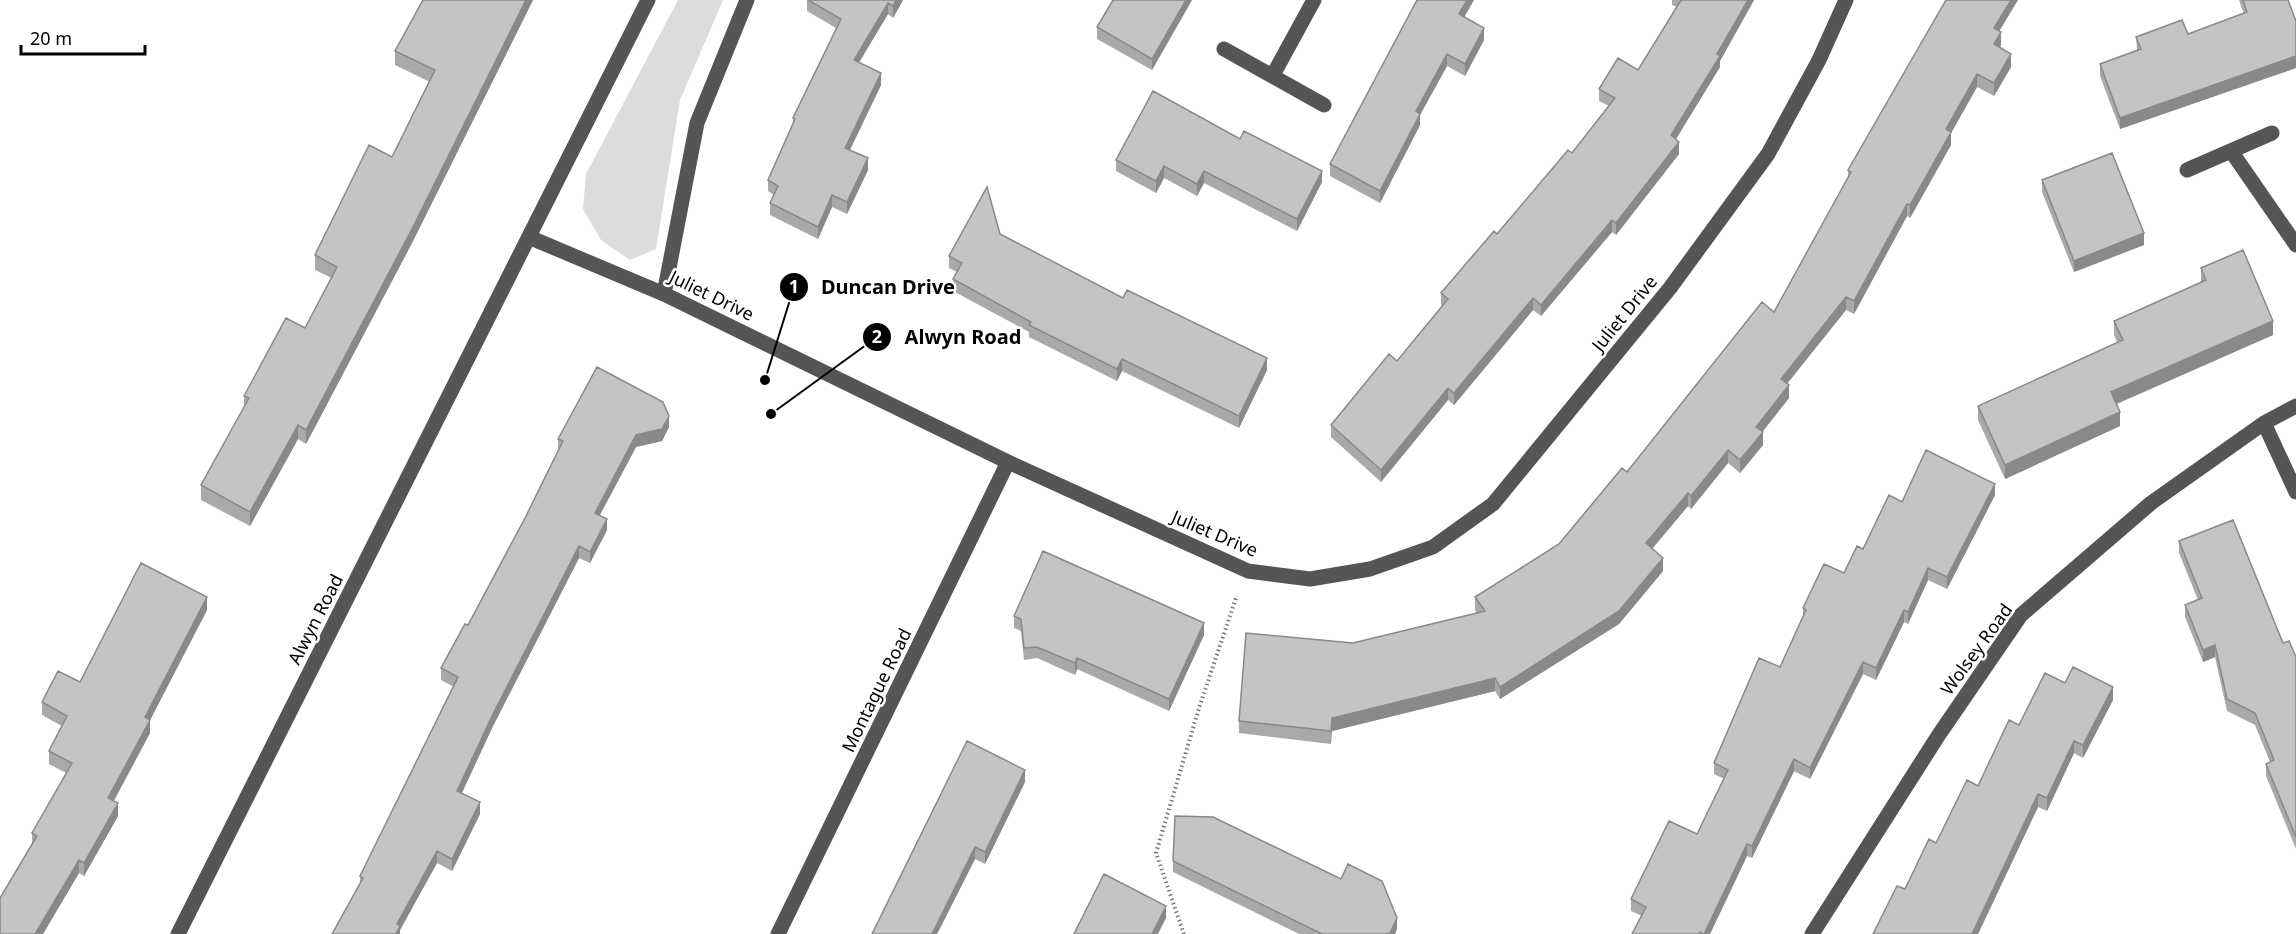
<svg xmlns="http://www.w3.org/2000/svg" width="2296" height="934" font-family="'Noto Sans',sans-serif">
  <style>
    .green { fill: #dcdcdc }
    .lines { fill: none; stroke-linecap: round; stroke-linejoin: round }
    .path { stroke: #777; stroke-width: 4; stroke-dasharray: 1.5 3; stroke-linecap: butt }
    .minor { stroke: #555; stroke-width: 15 }
    .wall { fill: #a9a9a9 }
    .shaded-wall { fill: #898989 }
    .building { fill: #c4c4c4; stroke: #898989; stroke-width: 1.5 }
    .labels { text-anchor: middle; dominant-baseline: central; stroke-width: 5; stroke-linejoin: round; paint-order: stroke }
    .street-label { font-size: 18px; fill: #000; stroke: #fff }
    .leader { fill: none; stroke: #000; stroke-width: 2 }
    .callout-dot { fill: #000; stroke: #fff; stroke-width: 2 }
    .mark-label { font-size: 18px; text-anchor: middle; font-weight: bold; fill: #fff }
    .callout-label { font-size: 20px; text-anchor: middle; font-weight: bold; fill: #000; stroke: #fff; stroke-width: 5; stroke-linejoin: round; paint-order: stroke }
  </style>
  <rect width="100%" height="100%" fill="#fff"/>
  <!-- green -->
  <path class="green" d="M678,0H723L680,100L656,249L630,260L601,240L583,209L586,174Z"/>
  <g class="lines">
    <!-- path -->
    <path class="path" d="M1184,934L1156,853L1199,708L1236,598"/>
    <!-- minor -->
    <path class="minor" d="M1224,49L1324,105
      M1273,75L1314,0
      M2231,151L2296,245
      M2187,170L2272,133
      M531,238L664,294L1008,462L1248,571L1310,579L1370,569L1433,547L1493,504L1670,288L1768,154L1819,60L1846,0
      M664,294L697,123L747,0
      M2264,423L2296,492
      M178,934L648,0
      M778,934L1008,462
      M1812,934L1938,736L2021,615L2151,503L2264,423L2296,406"/>
  </g>
  <!-- wall -->
  <path class="wall" d="M533,0L412,243L306,444L298,439L250,526L201,500V485L244,407V396L305,328L332,278L315,270V255L392,157L430,82L395,65V51Z
    M807,0H903L893,18L888,14L859,62L881,85L850,150L868,170L847,214L832,207L818,239L770,215V203L774,195L768,191V180L793,124V118L836,28L807,11Z
    M1192,0L1152,70L1097,39V27Z
    M1474,0L1464,17L1484,40L1465,76L1447,66L1420,115V125L1380,203L1330,176V164Z
    M1672,0H1754L1720,61V67L1676,139L1679,154L1616,235L1612,232L1541,316L1533,310L1454,405L1448,400L1381,482L1331,437V425L1397,361L1442,306L1441,305V293L1497,234L1572,153L1609,106L1599,101V89L1638,70L1677,7L1672,5Z
    M2239,0H2288L2296,21V68L2120,129L2100,76V64L2137,50L2136,37L2188,34L2244,14Z
    M2000,31L2001,45L2000,48L2011,67L1994,96L1977,87L1951,133V145L1910,218L1907,216L1854,314L1846,310L1787,384L1789,398L1762,432L1763,445L1740,473L1728,463L1691,509L1688,506L1652,549L1663,571L1619,624L1500,699L1495,691L1332,731L1331,744L1239,733V721L1353,643L1477,613L1475,610V597L1559,544L1774,312L1848,178V170Z
    M1116,160L1322,182L1297,231L1204,183L1197,196L1164,178L1156,193L1116,171Z
    M2042,180L2144,245L2074,272L2042,192Z
    M1000,234L1123,298L1267,370L1239,428L1122,371L1117,381L1029,337V332L953,291V279L957,272L949,268V256Z
    M2201,268L2273,335L2117,404L2120,426L2005,479L1978,420V406L2117,342L2114,335V321L2201,282Z
    M669,427L662,441L636,447L600,515L607,530L590,563L579,558L493,726L462,793L480,814L452,871L437,863L400,930V934L360,882V876L454,687L441,680V668L468,625L525,518L558,450V439Z
    M1995,495L1947,589L1928,580L1908,624L1904,622L1876,680L1863,674L1810,779L1794,771L1752,858L1747,856L1710,934H1632L1642,916L1631,911V899L1697,834L1724,779L1714,774V763L1780,667L1803,618V608L1844,573L1902,502Z
    M2179,541L2296,657V849L2266,776V764L2270,762L2255,725L2227,711L2215,657L2203,662L2185,617V605L2198,600L2179,553Z
    M207,610L150,720V733L114,801L118,816L84,876L79,873L43,934H0L32,843V833L66,773L49,764V751L62,726L42,715V702L80,682Z
    M1014,616L1204,635L1169,711L1077,669L1075,675L1037,658L1024,660L1021,631L1014,628Z
    M2065,683L2113,700L2083,758L2074,753L2047,811L2038,807L1978,934H1873L1936,843L1978,786L2019,725Z
    M1025,782L985,864L975,859L937,934H872Z
    M1173,861L1397,929L1395,934H1299L1173,872Z"/>
  <!-- shaded-wall -->
  <path class="shaded-wall" d="M526,0H533L412,243L306,444V430Z
    M896,0H903L893,18V6Z
    M1186,0H1192L1152,70V59Z
    M1467,0H1474L1459,26V14Z
    M1748,0H1754L1720,61V67L1671,147V135Z
    M2011,0H2018L1994,40V28Z
    M888,3V14L854,71V60Z
    M1484,28V40L1465,76V64Z
    M2001,32V45L1994,57V44Z
    M1447,54V66L1420,115V125L1380,203V191L1416,111Z
    M2011,54V67L1994,96V83Z
    M2296,56V68L2120,129V118Z
    M881,73V85L845,160V148Z
    M1977,74V87L1951,133V145L1910,218V205L1946,129Z
    M1679,142V154L1616,235V223Z
    M868,158V170L847,214V202Z
    M1164,166V178L1156,193V181Z
    M1204,171V183L1197,196V184Z
    M1322,171V182L1297,231V219Z
    M832,195V207L818,239V227Z
    M1907,204V216L1854,314V301Z
    M1612,220V232L1541,316V305Z
    M2144,233V245L2074,272V261Z
    M1846,297V310L1781,391V379Z
    M1533,298V310L1454,405V393Z
    M2273,321V335L2111,406V392Z
    M1267,358V370L1239,428V416Z
    M1122,359V371L1117,381V369Z
    M1789,385V398L1756,440V427Z
    M1448,388V400L1381,482V470Z
    M2120,412V426L2005,479V465Z
    M669,416V427L662,441L636,447L595,524V513L636,435Z
    M298,425V439L250,526V512Z
    M1763,432V445L1740,473V460Z
    M1728,450V463L1691,509V496Z
    M1995,484V495L1947,589V577Z
    M1688,493V506L1646,556V543Z
    M607,519V530L590,563V552Z
    M579,546V558L493,726L457,803V791L493,714Z
    M1663,558V571L1619,624L1500,699V687Z
    M1928,568V580L1908,624V612Z
    M207,597V610L145,730L150,720V733L108,811V798L145,717Z
    M1904,610V622L1876,680V668Z
    M1204,623V635L1169,711V699Z
    M2215,645V657L2203,662V650Z
    M1077,658V669L1075,675V663Z
    M1863,662V674L1810,779V768Z
    M1495,678V691L1332,731L1331,744L1332,718Z
    M2113,687V700L2083,758V745Z
    M2074,741V753L2047,811V798Z
    M1794,759V771L1752,858V846Z
    M1025,770V782L985,864V852Z
    M2038,794V807L1978,934H1972Z
    M480,802V814L452,871V859Z
    M118,803V816L84,876V863Z
    M1747,844V856L1710,934H1704Z
    M975,847V859L937,934H932Z
    M437,851V863L400,930V934H396L397,924Z
    M79,860V873L43,934H35Z
    M1166,906V918L1158,934H1152Z
    M1397,918V929L1395,934H1390Z"/>
  <!-- building -->
  <path class="building" d="M423,0H526L412,229L306,430L298,425L250,512L201,485L249,398L244,396L286,318L305,328L337,267L315,255L369,145L392,157L435,70L395,51Z
    M808,0H896L893,6L888,3L854,60L881,73L845,148L868,158L847,202L832,195L818,227L770,203L778,186L768,180L795,119L793,118L841,19Z
    M1113,0H1186L1152,59L1097,27Z
    M1417,0H1467L1459,14L1484,28L1465,64L1447,54L1416,111L1420,114L1380,191L1330,164Z
    M1681,0H1748L1717,54L1720,56L1671,135L1679,142L1616,223L1612,220L1541,305L1533,298L1454,393L1448,388L1381,470L1331,425L1389,354L1397,361L1448,299L1441,293L1494,231L1497,234L1568,150L1572,153L1615,98L1599,89L1618,58L1638,70Z
    M1946,0H2011L1994,28L2001,32L1994,44L2011,54L1994,83L1977,74L1946,129L1951,132L1910,205L1907,204L1854,301L1846,297L1781,379L1789,385L1756,427L1763,432L1740,460L1728,450L1691,496L1688,493L1646,543L1663,558L1619,611L1500,687L1495,678L1332,718L1331,731L1239,721L1246,633L1353,643L1485,611L1475,597L1559,544L1622,468L1627,472L1762,302L1774,312L1851,172L1848,170Z
    M2243,0H2288L2296,21V56L2120,118L2100,64L2141,49L2136,37L2182,20L2188,34L2247,12Z
    M1153,91L1240,139L1244,131L1322,171L1297,219L1204,171L1197,184L1164,166L1156,181L1116,160Z
    M2112,153L2144,233L2074,261L2042,180Z
    M987,187L1000,234L1123,298L1127,290L1267,358L1239,416L1122,359L1117,369L1029,325L1031,322L953,279L962,263L949,256Z
    M2243,250L2273,321L2111,392L2120,412L2005,465L1978,406L2123,340L2114,321L2206,280L2201,268Z
    M597,367L663,402L669,416L662,429L636,435L595,513L607,519L590,552L579,546L493,714L457,791L480,802L452,859L437,851L397,924L400,926L396,934H332L363,878L360,876L458,677L441,668L465,624L468,625L525,518L563,441L558,439Z
    M1926,450L1995,484L1947,577L1928,568L1908,612L1904,610L1876,668L1863,662L1810,768L1794,759L1752,846L1747,844L1704,934L1700,932L1699,934H1632L1646,907L1631,899L1669,821L1697,834L1728,770L1714,763L1759,658L1780,667L1806,610L1803,608L1824,564L1844,573L1857,546L1863,549L1889,495L1902,502Z
    M2233,520L2283,643L2289,641L2296,657V837L2266,764L2274,760L2255,713L2227,699L2215,645L2203,650L2185,605L2202,598L2179,541Z
    M1043,551L1204,623L1169,699L1077,658L1075,663L1037,647L1024,648L1021,619L1014,616Z
    M141,563L207,597L145,717L150,720L108,798L118,803L84,863L79,860L35,934H0V898L37,836L32,833L72,763L49,751L67,716L42,702L58,671L80,682Z
    M2073,667L2113,687L2083,745L2074,741L2047,798L2038,794L1972,934H1873L1897,886L1905,889L1929,839L1936,843L1967,780L1978,786L2009,720L2019,725L2045,673L2065,683Z
    M967,741L1025,770L985,852L975,847L932,934H872Z
    M1175,816L1213,817L1341,879L1348,864L1382,881L1397,918L1390,933L1385,934H1322L1173,861Z
    M1104,874L1166,906L1152,934H1074Z"/>
  <g class="labels">
    <!-- street labels -->
    <g class="street-label">
      <text transform="translate(712 295) rotate(26)">Juliet Drive</text>
      <text transform="translate(1624 313) rotate(-51)">Juliet Drive</text>
      <text transform="translate(1215 533) rotate(23)">Juliet Drive</text>
      <text transform="translate(315 619) rotate(-63)">Alwyn Road</text>
      <text transform="translate(1976 649) rotate(-54)">Wolsey Road</text>
      <text transform="translate(876 690) rotate(-64)">Montague Road</text>
    </g>
  </g>
  <!-- callouts -->
  <path class="leader" d="M765 380L794 287M771 414L877 337"/>
  <g class="callout-dot">
    <circle cx="765" cy="380" r="6"/>
    <circle cx="771" cy="414" r="6"/>
    <circle cx="794" cy="287" r="15"/>
    <circle cx="877" cy="337" r="15"/>
  </g>
  <g class="mark-label">
    <text x="794" y="293">1</text>
    <text x="877" y="343">2</text>
  </g>
  <g class="callout-label">
    <text x="888" y="294">Duncan Drive</text>
    <text x="963" y="344">Alwyn Road</text>
  </g>
  <!-- scale -->
  <path d="M21 45v9h124v-9" fill="none" stroke="#000000" stroke-width="3"/>
  <text x="30" y="45" font-size="18" fill="#000000" stroke="#ffffff" stroke-width="4.5" paint-order="stroke">20 m</text>
</svg>
